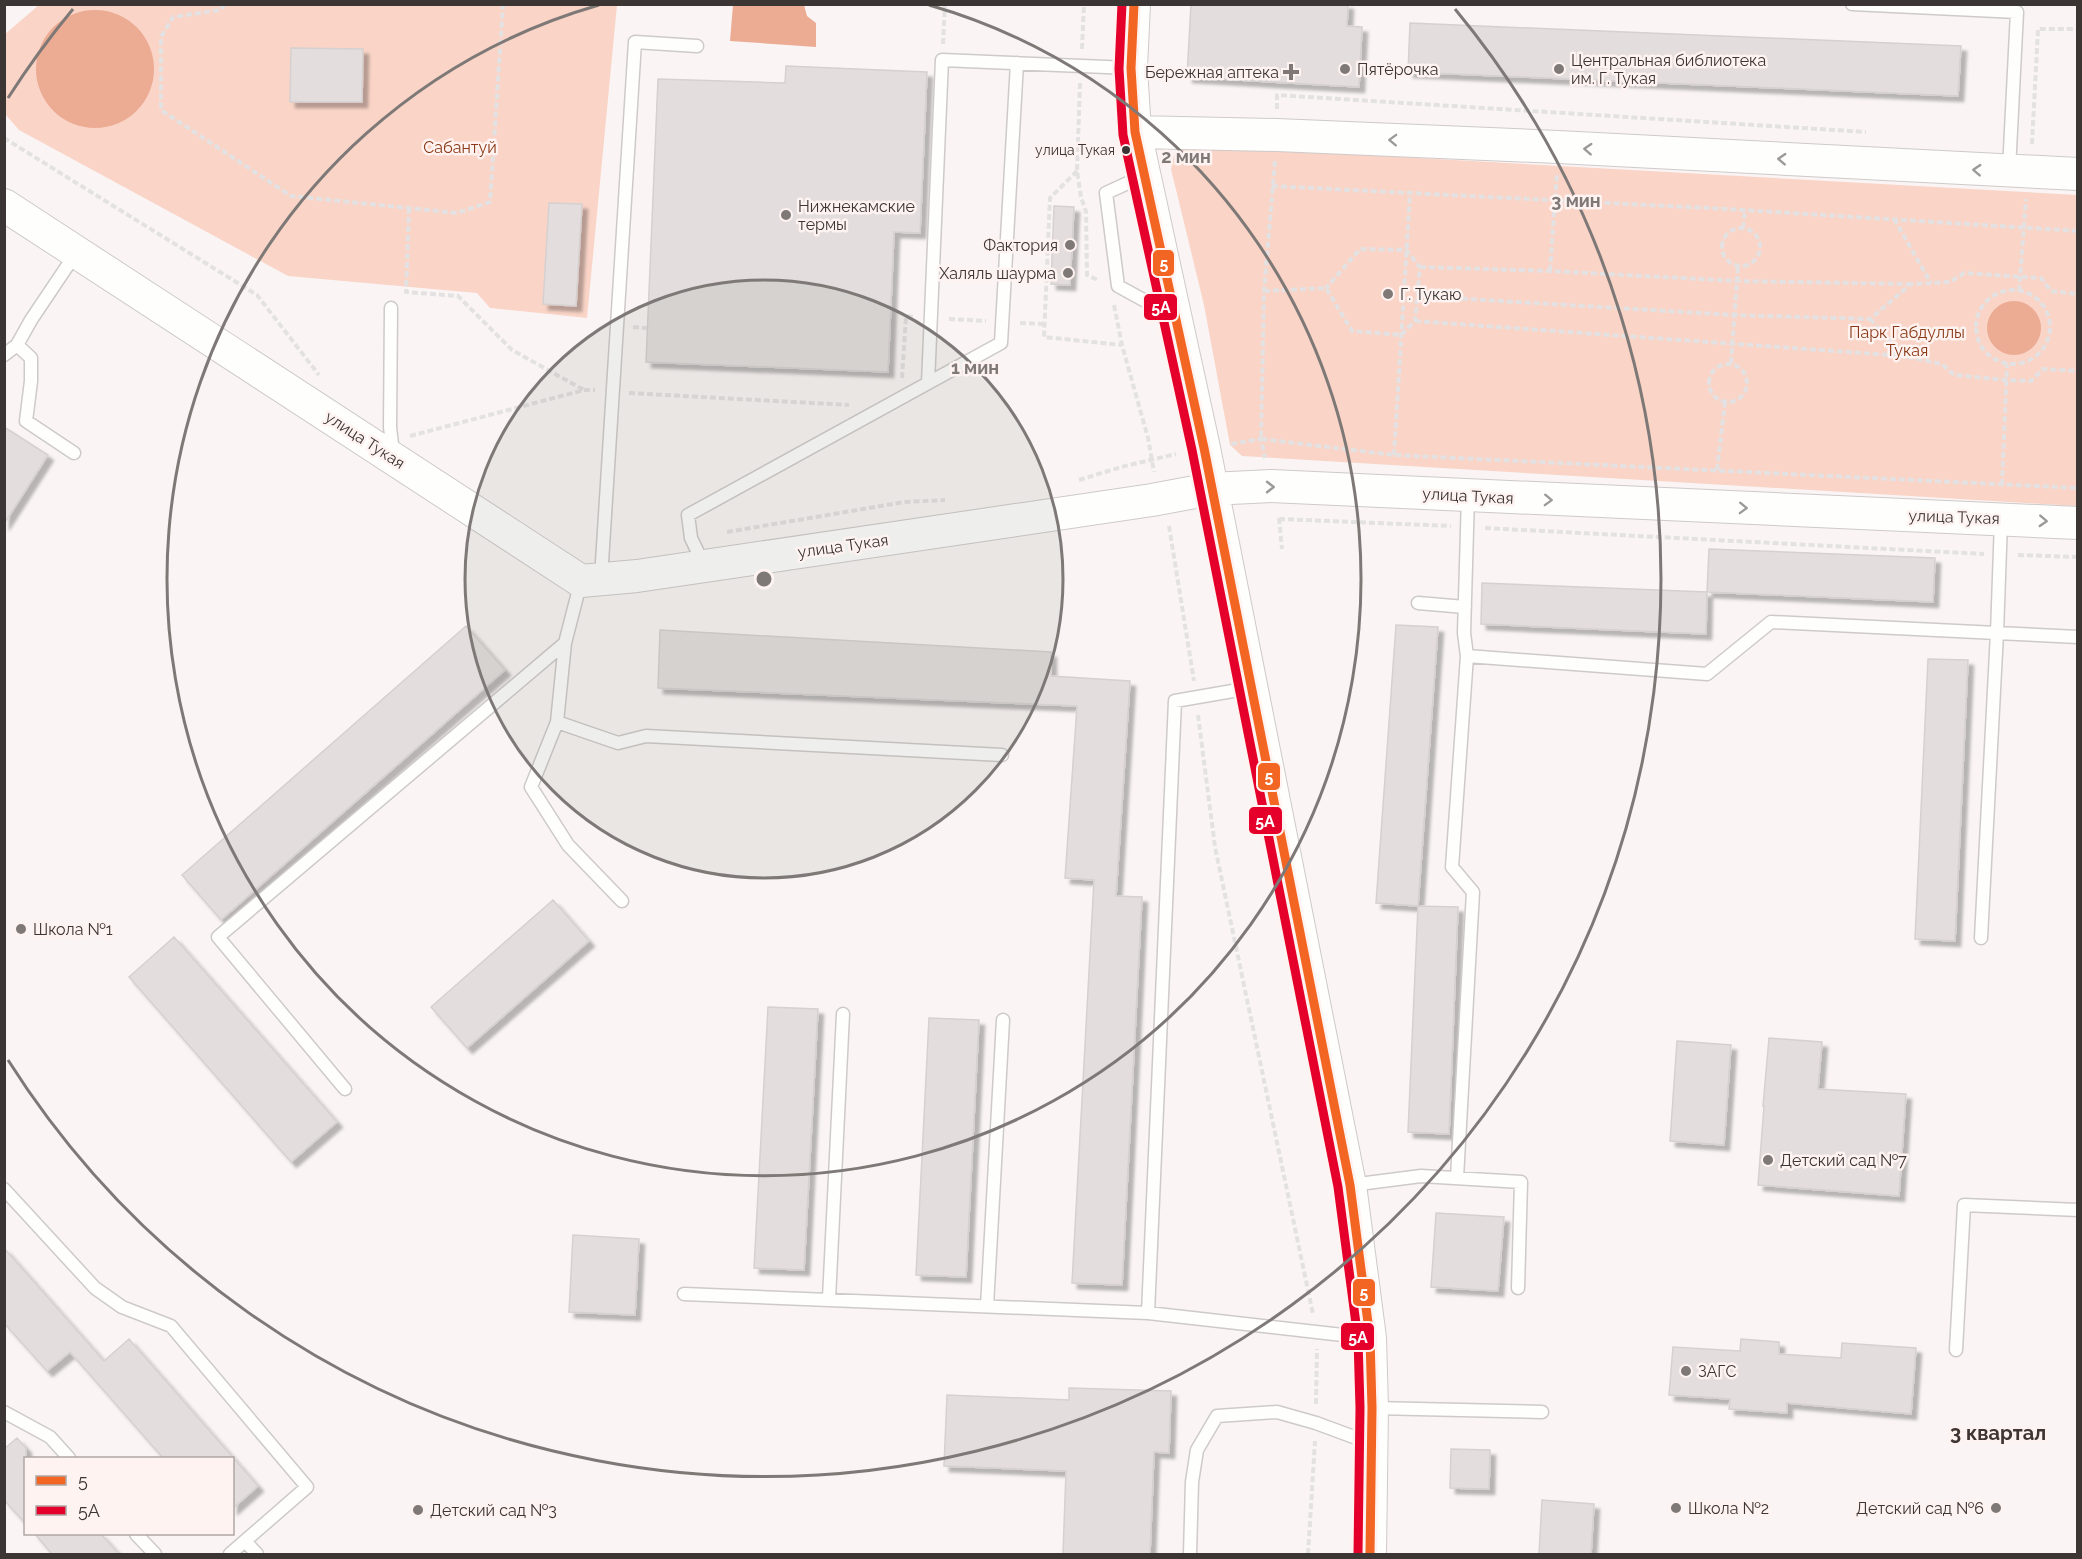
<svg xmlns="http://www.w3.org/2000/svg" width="2082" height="1559" font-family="Raleway,sans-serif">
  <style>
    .green { fill: #f9d4c7 }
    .water { fill: #ecab93 }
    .building { fill: #e3dedd; stroke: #d6d1d0; stroke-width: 1.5; filter: url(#shadow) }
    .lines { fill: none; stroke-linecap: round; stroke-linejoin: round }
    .lane-casing { stroke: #cecac9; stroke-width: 15 }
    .secondary-casing { stroke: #cecac9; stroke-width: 34 }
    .path { stroke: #e3e1e1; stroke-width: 4; stroke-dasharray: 6 3; stroke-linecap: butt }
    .lane { stroke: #fefefd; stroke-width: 12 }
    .secondary { stroke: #fefefd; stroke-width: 32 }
    .bus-1-casing { stroke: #fef3f0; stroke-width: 14 }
    .bus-2-casing { stroke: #fef3f0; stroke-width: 14 }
    .bus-1 { stroke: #f26522; stroke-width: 9 }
    .bus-2 { stroke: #e4002b; stroke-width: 9 }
    .oneway { stroke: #9c9a98 }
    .ring { fill: none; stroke: #7e7977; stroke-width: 3 }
    .poi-dot { fill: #7e7977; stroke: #fef3f0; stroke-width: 2 }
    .bus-dot { fill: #3b3634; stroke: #fef3f0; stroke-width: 2 }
    .labels { text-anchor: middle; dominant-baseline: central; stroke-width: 5; stroke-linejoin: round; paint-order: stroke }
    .bus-label { font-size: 14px; fill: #3b3634; stroke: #fef3f0; text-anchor: end }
    .poi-label { font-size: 16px; fill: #3b3634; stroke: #fef3f0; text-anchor: start }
    .park-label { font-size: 16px; fill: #8a3815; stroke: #fef3f0 }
    .street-label { font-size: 16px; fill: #3b3634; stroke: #fef3f0 }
    .quarter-label { font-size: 20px; font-weight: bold; fill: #3f3532; stroke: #fef3f0 }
    .centre { fill: #7e7977; stroke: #fef3f0; stroke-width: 3 }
    .ring-label { font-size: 18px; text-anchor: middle; font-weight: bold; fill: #7e7977; stroke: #fef3f0; stroke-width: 5; stroke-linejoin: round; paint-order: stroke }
    .line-badge { stroke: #fef3f0; stroke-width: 2 }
    .badge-label { font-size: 16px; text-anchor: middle; font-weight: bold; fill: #fff }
  </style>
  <defs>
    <filter id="shadow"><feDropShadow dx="5.5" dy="5.5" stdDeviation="1.5" flood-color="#0004"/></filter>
  </defs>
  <rect width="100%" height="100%" fill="#faf5f4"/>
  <!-- green -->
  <path class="green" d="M40,4L617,5L587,318L490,308L477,293L288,276L19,130L5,114L4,35Z
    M1185,145L2077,195V506L1242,456L1230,445L1204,305L1171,169L1174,155Z"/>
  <!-- water -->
  <path class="water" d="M733,5H804L807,16L816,23V47L730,41Z
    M36 69a59 59 0 1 1 118 0a59 59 0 1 1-118 0Z
    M1987 328a27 27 0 1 1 54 0a27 27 0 1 1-54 0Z"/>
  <!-- building -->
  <path class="building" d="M1191,4H1348L1347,26L1362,27L1359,87L1187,77Z
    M1410,23L1961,46L1958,96L1408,72Z
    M291,48L363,49L362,102H290Z
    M786,66L927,72L920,233L894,232L888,372L646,362L658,79L785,83Z
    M549,203L582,204L576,306L543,304Z
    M1054,206L1074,207L1070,285L1051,284Z
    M4,427L48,455L4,524Z
    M1709,549L1935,558L1933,602L1707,592Z
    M1482,583L1707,592L1706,634L1481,624Z
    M1396,625L1438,627L1418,906L1376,903Z
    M466,626L505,670L221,920L182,875Z
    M660,630L1051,652V676L1130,681L1116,896L1142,897L1122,1285L1072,1283L1094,880L1065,878L1077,706L658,688Z
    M1928,659L1968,660L1955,941L1915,939Z
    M553,900L589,941L467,1048L431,1007Z
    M1418,906L1458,907L1449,1134L1408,1132Z
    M174,937L337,1122L291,1162L129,977Z
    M768,1007L818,1009L804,1270L754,1268Z
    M929,1018L979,1020L966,1277L916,1275Z
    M1769,1038L1822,1042L1818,1089L1906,1094L1899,1196L1758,1185L1764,1106H1763Z
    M1677,1041L1731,1045L1724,1145L1670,1141Z
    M1436,1213L1504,1217L1498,1291L1431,1287Z
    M573,1235L639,1239L635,1315L569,1312Z
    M4,1248L104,1361L129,1339L258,1486L232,1509V1458H163L70,1352L47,1371L4,1323Z
    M1741,1339L1779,1342V1354L1841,1358L1842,1343L1916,1348L1911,1414L1787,1403V1413L1729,1409L1730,1399L1669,1395L1673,1347L1740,1351Z
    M1069,1388L1171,1391L1169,1453L1154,1452L1150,1554H1063L1066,1471L944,1466L947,1395L1069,1400Z
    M17,1438L26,1448V1524L4,1500V1449Z
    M1451,1449L1490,1450L1489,1489L1450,1488Z
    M1542,1500L1594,1504L1591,1554H1539Z
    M34,1533H100L119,1554H52Z"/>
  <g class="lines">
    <!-- lane casing -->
    <g class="lane-casing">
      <path id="lane" d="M1852,4L2017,12L2009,170
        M1143,176L1106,193L1118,286L1169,314
        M391,308L390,427L393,453
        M17,345L31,358V381L26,421L74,453
        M4,355L17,345L31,320L76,253
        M928,383L942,60L1130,68
        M704,565L691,538L688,515L1001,343L1017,63
        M601,578L635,42L697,46
        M581,581L565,643L557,722L618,743L646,736L1002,755
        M1418,603L1465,607
        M1467,656L1707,674L1771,622L1997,633L2001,521
        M557,722L531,787L568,845L622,901
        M1981,938L1997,633L2078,637
        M345,1089L218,937L565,643
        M1457,1178L1473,892L1452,867L1467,656L1464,633L1468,496
        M1351,1185L1421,1176L1521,1182L1518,1288
        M4,1189L95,1288L122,1307L171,1326L307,1487L230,1554
        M684,1294L1148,1313L1369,1338
        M829,1299L843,1014
        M987,1306L1003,1020
        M1148,1313L1175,701L1250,688
        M1956,1350L1964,1205L2078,1210
        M1374,1408L1542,1412
        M4,1412L50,1437L69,1458
        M136,1534L155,1554
        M245,1541L257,1554
        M1190,1554L1192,1482L1197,1450L1217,1416L1277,1412L1316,1423L1370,1443"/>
    </g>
    <!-- secondary casing -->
    <g class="secondary-casing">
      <path id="secondary" d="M1134,4L1131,68L1135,132L1204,448L1350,1185L1370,1338L1372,1408L1370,1554
        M1135,132L1277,135L1558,147L2078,174
        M4,205L581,581L637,576L1152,500L1211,489L1271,486L2078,523"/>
    </g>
    <!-- path -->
    <path class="path" d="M225,4L220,10L173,17L161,37V110L291,196L457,213L490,202L503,4
      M943,44L945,4
      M1082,49L1084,4
      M1080,83L1077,171L1081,197L1086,212L1087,275L1098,280
      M1277,109V95L1866,132
      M4,138L257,295L319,375
      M2032,144L2038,29H2078
      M1275,161L1264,291L1261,439L1394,455L2078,488
      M1077,171L1050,198L1044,337L1122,345
      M1272,186L1727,209L2078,231
      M409,208L406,292L458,296L512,350L584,390
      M1894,219L1931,283
      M1722 247a19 19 0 1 1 38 0a19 19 0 1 1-38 0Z
      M1743,228L1745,211
      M1420,267L1550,271L1736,281L1910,284
      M1550,271L1557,173
      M1976 327a37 37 0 1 1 74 0a37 37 0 1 1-74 0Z
      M1264,291L1326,288L1352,331L1401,335L1415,321L1420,267L1406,250L1360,249L1326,288
      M2019,291L2026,199
      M1417,296L1734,315L1870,319L1911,284L1950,282L1964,273L2041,278L2051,291L2078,294
      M1114,305L1122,345L1148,438L1154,472
      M949,319L986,321
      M1870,319L1904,356L1942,364L1954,375L2006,380L2031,381L2043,369L2078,371
      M1415,321L1904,356
      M1020,323L1044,324
      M633,327L647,328
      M1731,363L1738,266
      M1709 383a19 19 0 1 1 38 0a19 19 0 1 1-38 0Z
      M902,378L906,316L914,317
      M629,393L849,405
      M410,436L584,390H595
      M1231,444L1261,439L1265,458
      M1394,455L1410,194
      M1717,470L1725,402
      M1079,480L1121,467L1176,454
      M2002,485L2007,364
      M1279,518L1282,549
      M1279,519L1451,526
      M1169,526L1194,681
      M1485,528L1984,554
      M727,532L905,502L945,500
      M2018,555L2078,557
      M1198,715L1215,847L1313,1314
      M1316,1404L1317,1349
      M1308,1554L1315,1441"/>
    <!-- lane -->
    <use href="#lane" class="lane"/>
    <!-- secondary -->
    <use href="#secondary" class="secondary"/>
    <!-- bus-1 casing -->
    <g class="bus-1-casing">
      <path id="bus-1" d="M1134,4L1131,68L1135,132L1204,448L1350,1185L1370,1338L1372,1408L1370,1554"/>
    </g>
    <!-- bus-2 casing -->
    <g class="bus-2-casing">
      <path id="bus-2" d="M1122,4L1119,69L1123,135L1192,450L1338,1187L1358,1339L1360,1408L1358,1554"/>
    </g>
    <!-- bus-1 -->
    <use href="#bus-1" class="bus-1"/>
    <!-- bus-2 -->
    <use href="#bus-2" class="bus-2"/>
  </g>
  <!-- one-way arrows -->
  <defs><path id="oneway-chevron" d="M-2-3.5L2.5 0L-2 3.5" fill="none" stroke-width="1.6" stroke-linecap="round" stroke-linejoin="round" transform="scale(1.5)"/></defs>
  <g class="oneway">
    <use href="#oneway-chevron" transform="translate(1393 140) rotate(-178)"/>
    <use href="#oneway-chevron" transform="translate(1588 149) rotate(-177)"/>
    <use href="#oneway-chevron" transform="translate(1782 159) rotate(-177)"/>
    <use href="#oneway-chevron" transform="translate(1977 170) rotate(-177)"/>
    <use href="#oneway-chevron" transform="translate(1270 487)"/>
    <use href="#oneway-chevron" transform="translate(1548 500) rotate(2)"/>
    <use href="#oneway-chevron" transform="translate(1743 508) rotate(2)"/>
    <use href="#oneway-chevron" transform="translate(2043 521) rotate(3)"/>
  </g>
  <!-- distance rings -->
  <circle cx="764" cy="579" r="299" fill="#7e7977" fill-opacity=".12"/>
  <g class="ring">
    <circle cx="764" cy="579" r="299"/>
    <path d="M929 5A597 597 0 1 1 599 5"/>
    <path d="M8 98A896 896 0 0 1 73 9M1455 9A896 896 0 1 1 8 1060"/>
  </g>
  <!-- markers -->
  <g class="poi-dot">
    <circle cx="1345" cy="69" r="6"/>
    <circle cx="1559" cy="69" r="6"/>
    <path d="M1288 63h6v6h6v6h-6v6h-6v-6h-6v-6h6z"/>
    <circle cx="786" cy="215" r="6"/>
    <circle cx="1070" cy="245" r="6"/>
    <circle cx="1068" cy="273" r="6"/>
    <circle cx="1388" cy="294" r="6"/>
    <circle cx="21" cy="929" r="6"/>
    <circle cx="1768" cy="1160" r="6"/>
    <circle cx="1686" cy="1371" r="6"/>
    <circle cx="1676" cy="1508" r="6"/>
    <circle cx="1996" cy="1508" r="6"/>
    <circle cx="418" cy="1510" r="6"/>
  </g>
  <circle class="bus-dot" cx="1126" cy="150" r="5"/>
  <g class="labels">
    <!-- bus labels -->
    <g class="bus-label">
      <text x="1115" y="150">улица Тукая</text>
    </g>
    <!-- poi labels -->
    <g class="poi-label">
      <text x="1571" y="60">Центральная библиотека<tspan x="1571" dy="18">им. Г. Тукая</tspan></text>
      <text x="1357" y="69">Пятёрочка</text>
      <text x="1279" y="72" text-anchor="end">Бережная аптека</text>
      <text x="798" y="206">Нижнекамские<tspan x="798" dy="18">термы</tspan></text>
      <text x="1058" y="245" text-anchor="end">Фактория</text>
      <text x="1056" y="273" text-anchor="end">Халяль шаурма</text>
      <text x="1400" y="294">Г. Тукаю</text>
      <text x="33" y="929">Школа №1</text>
      <text x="1780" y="1160">Детский сад №7</text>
      <text x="1698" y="1371">ЗАГС</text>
      <text x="1688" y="1508">Школа №2</text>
      <text x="1984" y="1508" text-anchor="end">Детский сад №6</text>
      <text x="430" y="1510">Детский сад №3</text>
    </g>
    <!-- park labels -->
    <g class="park-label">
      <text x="460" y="147">Сабантуй</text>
      <text x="1907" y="332">Парк Габдуллы<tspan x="1907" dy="18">Тукая</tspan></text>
    </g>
    <!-- street labels -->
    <g class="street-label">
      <text transform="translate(365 440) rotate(33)">улица Тукая</text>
      <text transform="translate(1468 496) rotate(3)">улица Тукая</text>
      <text transform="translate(1954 517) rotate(2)">улица Тукая</text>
      <text transform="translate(843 546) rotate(-8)">улица Тукая</text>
    </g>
    <!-- quarter labels -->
    <g class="quarter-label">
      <text x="1998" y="1433">3 квартал</text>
    </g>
  </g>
  <circle cx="764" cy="579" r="9" class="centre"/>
  <g class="ring-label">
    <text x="1186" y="163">2 мин</text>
    <text x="1576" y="207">3 мин</text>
    <text x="975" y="374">1 мин</text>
  </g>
  <g class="line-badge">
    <rect x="1152" y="249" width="23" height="28" rx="6" fill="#f26522"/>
    <rect x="1143" y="293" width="35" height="28" rx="6" fill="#e4002b"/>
    <rect x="1257" y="762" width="24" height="29" rx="6" fill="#f26522"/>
    <rect x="1248" y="806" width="35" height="29" rx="6" fill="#e4002b"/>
    <rect x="1352" y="1278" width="24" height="29" rx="6" fill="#f26522"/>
    <rect x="1340" y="1322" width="35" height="29" rx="6" fill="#e4002b"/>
  </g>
  <g class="badge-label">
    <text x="1164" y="269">5</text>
    <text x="1161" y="313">5А</text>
    <text x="1269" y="782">5</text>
    <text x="1265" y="827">5А</text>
    <text x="1364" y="1298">5</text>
    <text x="1358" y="1343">5А</text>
  </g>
  <!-- border -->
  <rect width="2082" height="1559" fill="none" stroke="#3b3634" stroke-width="12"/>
  <!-- legend -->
  <rect x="24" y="1457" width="210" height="78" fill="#fef3f0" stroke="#b0a7a5" stroke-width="1.5"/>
  <rect x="36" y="1476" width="30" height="9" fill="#f26522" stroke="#b0a7a5" stroke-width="1.5"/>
  <text x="78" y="1487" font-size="18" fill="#3b3634">5</text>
  <rect x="36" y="1506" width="30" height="9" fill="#e4002b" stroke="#b0a7a5" stroke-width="1.5"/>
  <text x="78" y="1517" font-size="18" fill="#3b3634">5А</text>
</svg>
